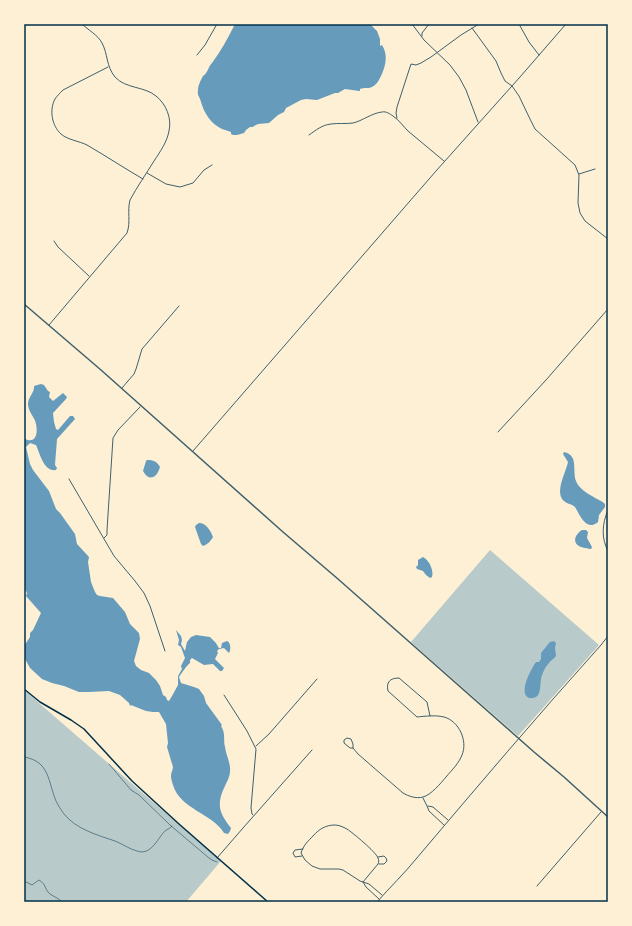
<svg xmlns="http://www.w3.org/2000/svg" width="632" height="926" font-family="'Work Sans',sans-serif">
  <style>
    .green { fill: #b9caca }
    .water { fill: #669bbc }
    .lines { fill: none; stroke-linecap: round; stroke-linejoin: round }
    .path { stroke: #003049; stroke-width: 0.5 }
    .minor { stroke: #3f606c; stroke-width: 1 }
    .tertiary { stroke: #3f606c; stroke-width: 1.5 }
    .secondary { stroke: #003049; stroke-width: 1.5 }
    .neatline { fill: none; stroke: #003049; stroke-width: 1.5 }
  </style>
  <rect width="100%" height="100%" fill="#fdf0d5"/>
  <!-- green -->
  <path class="green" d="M490,550L599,645L518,736L411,642Z
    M24,690L221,861L186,902H24Z"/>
  <!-- water -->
  <path class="water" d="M235,24H370L377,31L380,39V46L382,45C389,56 385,68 380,78C378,82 376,85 372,87C368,89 364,87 360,89V91H359L345,89L338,93H335L317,100L306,99L301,100L286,108L284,112L278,115L269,123L258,124L254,126L253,127H250L246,130L244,133L237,135H233L231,134V132C228,131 225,130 222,129C211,124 204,113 201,102C200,97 197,96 198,90C198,85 201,80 203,76C208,73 208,67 212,63C221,51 228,38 235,24Z
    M41,384L44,385L48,391L50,392L49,397L53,401L63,393L67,397L66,399L53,413L54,422L56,429L58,430L70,416H73L75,419L57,439L55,465L57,468L56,470C44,472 40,454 36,445L30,443L26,447L30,464L33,470L49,491L56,509L60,513L75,534L77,544L89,557L88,562L91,582L95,592L97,595L100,596L113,598L125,612L130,624L139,633L140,639L134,661L136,666L141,670L149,673L156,680L160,686L163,695L166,697L167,700L169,701L172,696L178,685V676L182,669L181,666L185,658L181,647L178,645L179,640L176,630L181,636L182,640L181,644L185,651L187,642L191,637L196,635L210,637L216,643L217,645L219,648H221L222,643L227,641C231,643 231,649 229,653L224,648L219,649L217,651L218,653L215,659L224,668L222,671H220L213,664L204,665L192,658L190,660V663C186,666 182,673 179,677L181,683L194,687L199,689L204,696L206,703L222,725L221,726C226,734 223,739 225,747C226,755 231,764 230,771C230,777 227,781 225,786C216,804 219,813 231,828L230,831L228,834L224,833C213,814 180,809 173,785C172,782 171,779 171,776C171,772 173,770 173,767L167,747L168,743L166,724L159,712H153L146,711L131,705L130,706L129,703L120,695L109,691L89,692H79L64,686L52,683L42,679L30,668L24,657V646L30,637V633L33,630L41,613L26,596L27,593L24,587V435L25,439C36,444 38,433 36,424C35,417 28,412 28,404C28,397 35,392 34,386Z
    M564,452C579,455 572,471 576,481C578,487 586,493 592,496C596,499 601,500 605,504V507L599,515L598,522C586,532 580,515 575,507C572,504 567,504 564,501C554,493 566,472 568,462L563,454Z
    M147,460C153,460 157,461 160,467C157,478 149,482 143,471L146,461Z
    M199,523C206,523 211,531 213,537C210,542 208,544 203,546L201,544L195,527L196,525Z
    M582,530H586L588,532L587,538L592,547L591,549C590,549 580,547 579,546C571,541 577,533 582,530Z
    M423,557C429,560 434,570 432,577L430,578L426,575L423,571L417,569L416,567L418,565V560Z
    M554,641L556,643L555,648L556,656C554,659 551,660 549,663C545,667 542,674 541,679C540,684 541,694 536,697C534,698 532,698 530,698C517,695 531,669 536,662H539L541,659V653L550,642Z"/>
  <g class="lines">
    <!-- path -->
    <path class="path" d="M24,757C50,761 48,782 56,801C58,805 61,810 64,814C76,829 97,835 115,841C123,844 129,849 137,851C151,856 157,839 165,831C167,829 170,829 172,826
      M109,764L131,790L139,795L170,825L209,858L212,860L217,862
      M24,881L32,885L39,880C47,885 44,889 50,894C54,897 59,898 62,902"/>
    <!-- minor -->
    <path class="minor" d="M412,24L424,40L450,65L459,77L466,90L478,122
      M519,24L529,42L539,55
      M472,28L496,61L501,73L505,81L512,86L519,96L530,119L535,129L575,165L579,175L578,203L580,213L585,221L608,239
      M422,36V33L429,24
      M197,55L205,45L217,24
      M108,67L63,90C60,93 57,96 55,99C49,110 52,126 61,134C68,140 79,141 87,145C106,156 124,168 143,179
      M397,118L396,113L397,107L411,64L416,65L421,63L431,57L461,35L479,24
      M309,135C316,130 322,125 331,124C338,123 345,124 353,123C362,121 372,113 382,112C386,111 390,114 393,116C399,120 403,126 408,131C420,141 432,151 444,161
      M147,173L166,184L180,187L193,183L204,170L212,165
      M579,174L595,169
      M54,241L58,247L89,276
      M49,325L127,233C131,222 127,211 130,200C137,187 146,174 154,161C160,152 167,142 169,131C172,118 166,104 156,96C144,86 126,89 115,77C106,66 108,54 102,43C98,35 88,30 82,24
      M122,388L134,374L136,369L142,349L179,306
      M498,432L546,380L608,309
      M193,451L436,171L520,77L566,24
      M69,479L114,556L135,581L144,593L150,606L165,651
      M608,510C602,524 601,538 608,551
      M104,538L107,535V530L113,438L118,430L140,407
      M224,695L247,731L256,749L251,808L252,814L253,815
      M256,746L269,734L317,679
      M353,748V744L351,739L347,738L344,740V743L350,748H353L358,754L403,793C408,796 416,799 423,797C431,795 441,783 446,777C452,770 459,763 462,755C468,741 459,721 444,717C436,715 426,716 417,717L388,691C386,682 390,678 399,678L427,702L430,716
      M423,798L427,806L429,811L444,825
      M428,806L433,807L448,820
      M302,856L295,857L293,853L295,850L303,849
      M378,857L384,856L386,858L387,861L384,864H379
      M217,858L243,828L312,750
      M363,882L378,864C379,861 379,861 378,858C376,852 353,833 347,829C343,827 339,825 335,825C326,825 319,829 313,836C308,841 303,846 301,853L305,860L312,866L320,869H339L343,870L360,881L369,884L382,895
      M363,882L366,887L379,899
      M537,886L601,812
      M377,902C390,887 404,874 416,859C477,787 538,715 601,645L608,636"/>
    <!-- tertiary -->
    <path class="tertiary" d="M24,304L101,370L283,532L338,579L534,752L564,777L608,817"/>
    <!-- secondary -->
    <path class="secondary" d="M24,689L40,702L71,720L84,729L132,781L179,824L268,902"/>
  </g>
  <!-- border -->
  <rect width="632" height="926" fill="none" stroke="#fdf0d5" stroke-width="50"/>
  <rect x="25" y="25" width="582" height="876" class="neatline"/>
</svg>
